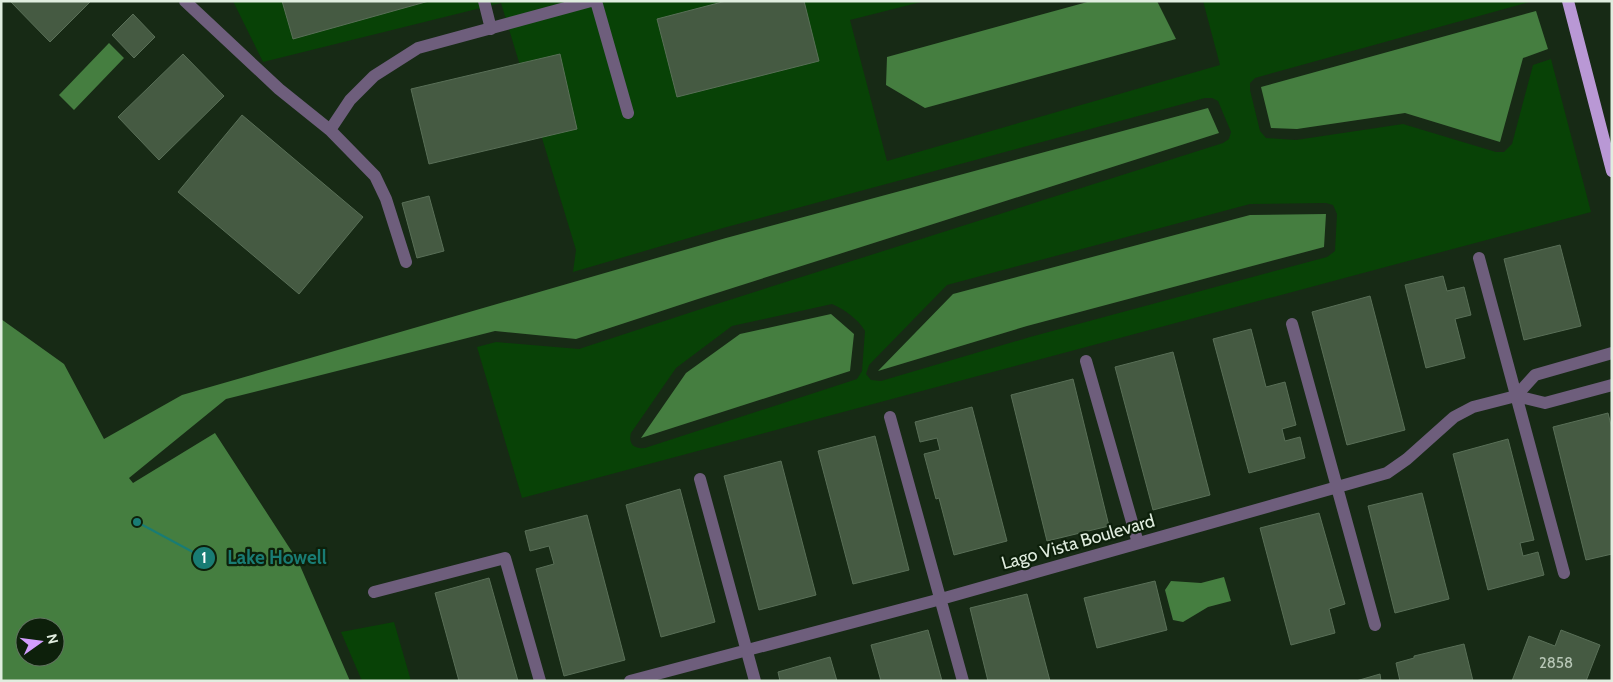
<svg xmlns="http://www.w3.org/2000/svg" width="1613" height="682" font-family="Cabin,sans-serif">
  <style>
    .green { fill: #084206; fill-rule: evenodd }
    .water { fill: #457e40; fill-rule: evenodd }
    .building { fill: #455a42; stroke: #596f57 }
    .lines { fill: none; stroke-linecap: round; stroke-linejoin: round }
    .minor { stroke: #6e5e7c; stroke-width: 12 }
    .major { stroke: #b998d5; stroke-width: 12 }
    .labels { text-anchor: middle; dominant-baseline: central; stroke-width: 4.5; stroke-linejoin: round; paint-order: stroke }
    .number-label { font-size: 15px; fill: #b9c8b8 }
    .street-label { font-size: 18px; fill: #e0eddf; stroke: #0d200b }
    .leader { fill: none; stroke: #197c74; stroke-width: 2 }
    .callout-dot { fill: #197c74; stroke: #0d200b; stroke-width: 2 }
    .mark-label { font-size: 15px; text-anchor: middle; font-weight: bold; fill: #fff }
    .callout-label { font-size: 19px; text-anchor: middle; font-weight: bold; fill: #197c74; stroke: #0d200b; stroke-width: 4.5; stroke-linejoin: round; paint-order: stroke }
  </style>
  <rect width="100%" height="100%" fill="#172a15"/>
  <!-- green -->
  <path class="green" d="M233,1H925L850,20L887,161L1220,65L1203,1H1533L1255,78L1250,83V90L1260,131L1266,138L1296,140L1403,124L1496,152H1504L1512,144L1533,65L1551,59L1591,212L522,498L477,347L496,342L579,349L701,309L1223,143L1229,139L1231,132L1218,101L1212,98H1205L723,228L573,272L576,250L501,3L263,62ZM1326,203L1333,205L1337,214L1335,251L1327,257L1030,337L881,381L871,380L866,374L869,365L947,285L1250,204ZM832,304C844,309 859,320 865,331L862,371L857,379L645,448C634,449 628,444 631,433L676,368L732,326Z
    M394,622L411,681H362L341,632Z"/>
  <!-- water -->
  <path class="water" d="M1091,1H1157L1176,39L925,108L886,85L887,57Z
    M1536,11L1548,49L1523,58L1500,142L1405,113L1297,129L1271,128L1261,87Z
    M109,43L124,58L74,110L59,95Z
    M1208,108L1219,133L698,299L576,339L495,331L226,399L129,478L133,483L215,433L298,561L350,681H1V319L64,364L104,439L182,395L726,238ZM25,627H55V657H25Z
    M1326,214L1324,247L1027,326L878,371L953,294L1250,215Z
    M831,314L854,334L850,371L641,438L686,373L740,334Z
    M1224,577L1231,601L1208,607L1183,622L1173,620L1165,590L1171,581L1201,583Z"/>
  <!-- building -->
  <path class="building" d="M10,1H91L50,42Z
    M282,1H429L293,39Z
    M726,1H804L819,61L677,97L657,19Z
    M133,14L155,37L134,58L112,35Z
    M183,54L224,96L159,160L118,117Z
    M560,54L577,129L429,164L411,89Z
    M242,115L363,217L299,294L178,192Z
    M429,196L444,251L417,258L402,203Z
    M1560,245L1581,326L1524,340L1504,259Z
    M1443,276L1447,291L1464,287L1471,315L1455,319L1465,358L1426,368L1405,285Z
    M1370,296L1405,430L1347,445L1312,312Z
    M1251,329L1266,387L1285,382L1296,425L1282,429L1285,441L1300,437L1305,458L1249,473L1213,339Z
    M1173,352L1210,495L1153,510L1115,367Z
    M1073,379L1109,526L1047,541L1011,395Z
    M972,407L1007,541L954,555L939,498L936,499L924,454L940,450L937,438L920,442L915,422Z
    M1608,413L1612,429V554L1586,560L1553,427Z
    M875,436L909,570L853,584L818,451Z
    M1508,439L1534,540L1520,543L1523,556L1538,552L1544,575L1488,590L1453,454Z
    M781,461L816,595L759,610L724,476Z
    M680,489L715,622L661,637L626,505Z
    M1422,493L1449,599L1395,613L1368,506Z
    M1319,513L1345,604L1329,609L1335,633L1291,645L1260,528Z
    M587,515L625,660L564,676L536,569L554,564L549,546L530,551L525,531Z
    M489,578L518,681H459L435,593Z
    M1155,581L1167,630L1097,648L1084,598Z
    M1027,594L1050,681H988L970,608Z
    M928,630L942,681H881L871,645Z
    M1561,630L1600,645L1586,681H1512L1529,636L1555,646Z
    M1464,644L1473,681H1400L1396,663L1414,658V656Z
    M830,657L837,681H780L778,672Z
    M1380,674L1381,681H1356Z"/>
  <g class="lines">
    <!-- minor -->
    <path class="minor" d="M185,1L279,89L330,130L350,100L374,76L418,48L591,1
      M484,1L491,29
      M596,1L628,113
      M330,130L375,176L386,199L406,262
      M1479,258L1564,573
      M1292,324L1375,625
      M1086,361L1138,543
      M1516,396L1535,375L1612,353
      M890,417L963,681
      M700,479L755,681
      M374,592L505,558L540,681
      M630,681L941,599L1387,473L1407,459L1454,417L1473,407L1516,396L1545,403L1612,385"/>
    <!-- major -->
    <path class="major" d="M1568,1L1612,171"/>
  </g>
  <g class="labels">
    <!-- number labels -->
    <g class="number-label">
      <text x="1556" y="663">2858</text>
    </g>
    <!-- street labels -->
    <g class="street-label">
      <text transform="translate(1078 542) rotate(-16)">Lago Vista Boulevard</text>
    </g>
  </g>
  <!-- callouts -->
  <path class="leader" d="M137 522L204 558"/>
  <g class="callout-dot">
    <circle cx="137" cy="522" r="5"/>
    <circle cx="204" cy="558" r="12"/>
  </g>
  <g class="mark-label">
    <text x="204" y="563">1</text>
  </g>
  <g class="callout-label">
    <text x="277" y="564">Lake Howell</text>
  </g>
  <!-- border -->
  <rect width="1613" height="682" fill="none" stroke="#e0eddf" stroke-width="5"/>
  <!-- north arrow -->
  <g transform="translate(40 642) rotate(76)"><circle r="24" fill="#0d200b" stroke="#617260"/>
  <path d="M0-4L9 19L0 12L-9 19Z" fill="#d29dfd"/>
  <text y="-8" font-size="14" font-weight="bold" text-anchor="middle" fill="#e0eddf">N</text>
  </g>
</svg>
